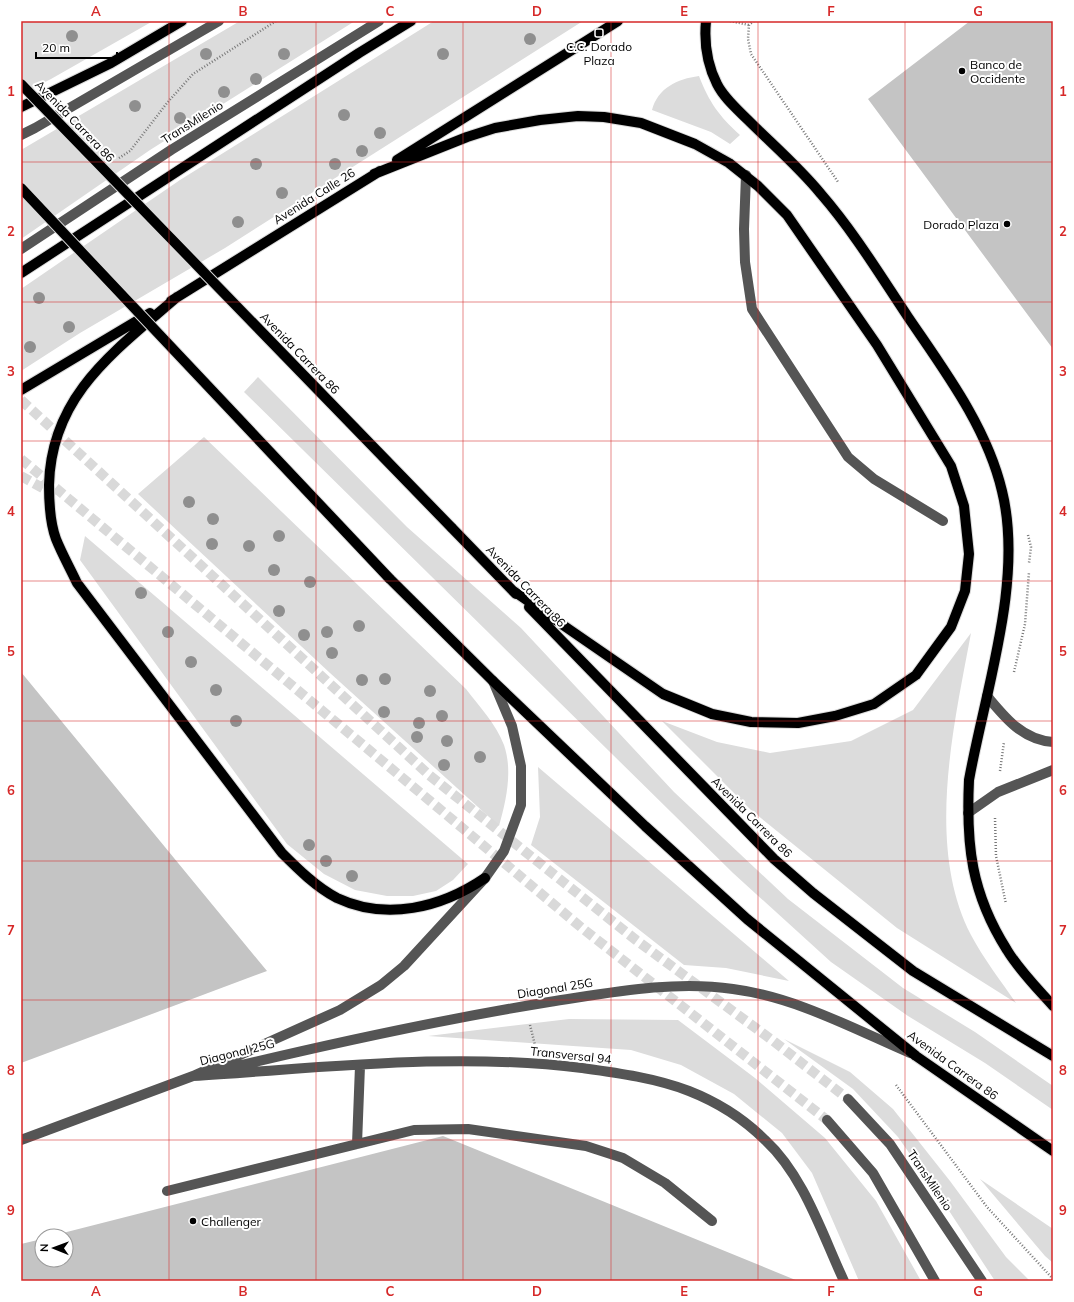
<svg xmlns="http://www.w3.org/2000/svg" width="1074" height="1302" font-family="Mulish,sans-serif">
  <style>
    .green { fill: #dcdcdc }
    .building { fill: #c4c4c4 }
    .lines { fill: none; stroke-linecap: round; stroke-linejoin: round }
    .minor-tunnel { stroke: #d9d9d9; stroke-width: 10; stroke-dasharray: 10 5; stroke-linecap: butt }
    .major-casing { stroke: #dbdbdb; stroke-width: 12 }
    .path { stroke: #777; stroke-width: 2.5; stroke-dasharray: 1 2; stroke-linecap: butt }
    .minor { stroke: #555; stroke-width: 10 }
    .major { stroke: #000; stroke-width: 10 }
    .major-bridge-casing { stroke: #dbdbdb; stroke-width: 12; stroke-linecap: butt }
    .major-bridge { stroke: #000; stroke-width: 10 }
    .tree { fill: #8f8f8f }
    .grid { fill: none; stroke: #d62828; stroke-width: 1; stroke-opacity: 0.55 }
    .poi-dot { fill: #000; stroke: #fff; stroke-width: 1.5 }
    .labels { text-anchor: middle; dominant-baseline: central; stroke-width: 4; stroke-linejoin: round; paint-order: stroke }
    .poi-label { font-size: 12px; fill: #000; stroke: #fff; text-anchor: start }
    .street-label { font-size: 12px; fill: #000; stroke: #fff }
    .neatline { fill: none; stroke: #d62828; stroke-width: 1.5 }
    .grid-label { font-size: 13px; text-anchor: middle; font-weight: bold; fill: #d62828 }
  </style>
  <rect width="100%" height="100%" fill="#fff"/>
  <!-- green -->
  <path class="green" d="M23,21H153L51,79L21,94V22Z
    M240,21H355L150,150L21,239V150Z
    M434,21H583L225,248L80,333L21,371V289L180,180Z
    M699,76C709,102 719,116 740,135L730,144L711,132L652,110C658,88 677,79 699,76Z
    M258,377L407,527L521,628L674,792L788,899L903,988L975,1032L1053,1086V1110L985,1063L908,1016L831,962L733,873L244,392Z
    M204,437L466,689C479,706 496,724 504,745C513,771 506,801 499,826L330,673L138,494Z
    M85,536L468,864L453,880L436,891L413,896H387L355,890L324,874L287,844L80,560Z
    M971,633C954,725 925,846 971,935C983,958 1001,981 1016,1003L897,928L751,810L662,721L717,742L770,753L851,741L913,710Z
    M538,767L789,981L726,968L684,965L531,845L540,817Z
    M569,1019L678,1020L755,1078L825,1138L876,1201L921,1281H859L812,1173L782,1133L734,1094L681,1065L631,1050L428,1036Z
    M784,1039L850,1072L893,1109L950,1181L1006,1257L1030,1281H995L940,1197L898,1137L853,1089Z
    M980,1179L1053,1229V1263L1045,1256Z"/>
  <!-- building -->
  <path class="building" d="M970,21H1053V349L868,99Z
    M21,672L267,971L21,1063Z
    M443,1136L798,1281H21V1244L42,1239V1260H66V1236L55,1235Z"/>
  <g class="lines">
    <!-- minor-tunnel -->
    <path class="minor-tunnel" d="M21,400L429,775L636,940L772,1040L848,1099
      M21,459L582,928L827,1120
      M21,476L55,495"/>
    <!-- major casing -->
    <g class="major-casing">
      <path id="major" d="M706,21C704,42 707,64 717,84C724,98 737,109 748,120C772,144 799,167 821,194C854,232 880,275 908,317C944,370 987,427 1002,491C1024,580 985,691 969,780C966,845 971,893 1007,950C1019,970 1037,988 1053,1006
        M21,107L111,63L182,21
        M397,160L618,21
        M374,174L467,137L495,128L540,120L578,116L604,117L641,123L695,144L729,163L758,186L787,215L877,345L951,466L964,506L969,554L965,591L951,627L916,675L874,704L835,716L798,723L751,722L712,714L663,694L512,590
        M21,273L359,53L411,21
        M177,297C115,351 51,395 49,485C49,503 50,523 56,539C62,554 70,568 77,583L282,853C298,869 316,887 337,898C386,921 441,908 485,878
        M171,301L380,171
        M21,390L150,313
        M451,527L516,594
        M389,578L493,681L645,826L747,919L916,1056L1053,1151
        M529,607L774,859L813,893L913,971L1053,1056"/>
    </g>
    <!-- path -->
    <path class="path" d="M730,21L749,25
      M754,21L749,25L748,39L751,54L838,182
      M119,158L130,151L167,103L193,74L276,21
      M1028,535L1031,547L1029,563
      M1014,672L1025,624L1029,572
      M1000,771L1004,742
      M995,818L996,856L1006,904
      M530,1025L535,1045
      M896,1085L987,1207L1053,1279"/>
    <!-- minor -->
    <path class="minor" d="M21,135L35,128L219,21
      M746,175L744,229L745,262L752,309L848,457L874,479L943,521
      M21,249L171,150L379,21
      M987,696C1005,718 1023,740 1053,742
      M968,813L998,792L1053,770
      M221,1070C329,1044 439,1020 549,1002C609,993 672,980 733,989C795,997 854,1029 910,1053
      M193,1076C322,1068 454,1052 582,1068C618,1073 655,1078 689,1091C717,1102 744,1119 765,1140C804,1176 822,1234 844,1281
      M848,1099L890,1144L982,1281
      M827,1120L873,1173L935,1281
      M21,1140L193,1076L340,1010L381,985L404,966L485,878L504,851L521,805V766L512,726L493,681
      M357,1144L360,1066
      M167,1191L414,1130L468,1129L586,1146L623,1158L665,1183L712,1221"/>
    <!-- major -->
    <use href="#major" class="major"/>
    <!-- major-bridge casing -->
    <g class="major-bridge-casing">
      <path id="major-bridge" d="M21,84L451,527
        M21,188L389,578"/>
    </g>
    <!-- major-bridge -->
    <use href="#major-bridge" class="major-bridge"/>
  </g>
  <!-- trees -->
  <g class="tree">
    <circle cx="72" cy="36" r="6"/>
    <circle cx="530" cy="39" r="6"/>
    <circle cx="206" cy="54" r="6"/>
    <circle cx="284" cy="54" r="6"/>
    <circle cx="443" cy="54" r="6"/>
    <circle cx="256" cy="79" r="6"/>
    <circle cx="224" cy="92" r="6"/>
    <circle cx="135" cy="106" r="6"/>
    <circle cx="344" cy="115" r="6"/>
    <circle cx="180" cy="118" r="6"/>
    <circle cx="380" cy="133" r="6"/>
    <circle cx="362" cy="151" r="6"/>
    <circle cx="256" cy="164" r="6"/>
    <circle cx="335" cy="164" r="6"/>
    <circle cx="282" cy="193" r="6"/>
    <circle cx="238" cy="222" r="6"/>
    <circle cx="39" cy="298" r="6"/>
    <circle cx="69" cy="327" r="6"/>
    <circle cx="30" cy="347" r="6"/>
    <circle cx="189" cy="502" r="6"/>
    <circle cx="213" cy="519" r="6"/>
    <circle cx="279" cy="536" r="6"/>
    <circle cx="212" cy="544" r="6"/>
    <circle cx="249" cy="546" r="6"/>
    <circle cx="274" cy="570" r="6"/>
    <circle cx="310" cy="582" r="6"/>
    <circle cx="141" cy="593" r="6"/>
    <circle cx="279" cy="611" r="6"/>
    <circle cx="359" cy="626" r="6"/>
    <circle cx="168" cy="632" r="6"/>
    <circle cx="327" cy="632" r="6"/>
    <circle cx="304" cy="635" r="6"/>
    <circle cx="332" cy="653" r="6"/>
    <circle cx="191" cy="662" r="6"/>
    <circle cx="385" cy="679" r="6"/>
    <circle cx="362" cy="680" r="6"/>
    <circle cx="216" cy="690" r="6"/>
    <circle cx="430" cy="691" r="6"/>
    <circle cx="384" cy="712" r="6"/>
    <circle cx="442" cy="716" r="6"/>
    <circle cx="236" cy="721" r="6"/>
    <circle cx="419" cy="723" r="6"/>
    <circle cx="417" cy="737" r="6"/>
    <circle cx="447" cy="741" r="6"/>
    <circle cx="480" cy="757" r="6"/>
    <circle cx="444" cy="765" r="6"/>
    <circle cx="309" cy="845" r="6"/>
    <circle cx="326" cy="861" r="6"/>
    <circle cx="352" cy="876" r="6"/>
  </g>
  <!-- grid -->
  <path class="grid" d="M169,21V1281M316,21V1281M463,21V1281M611,21V1281M758,21V1281M905,21V1281M21,162H1053M21,302H1053M21,441H1053M21,581H1053M21,721H1053M21,861H1053M21,1000H1053M21,1140H1053"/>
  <!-- markers -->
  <g class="poi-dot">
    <rect x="595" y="29" width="8" height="8" rx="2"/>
    <circle cx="962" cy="71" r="4"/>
    <circle cx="1007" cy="224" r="4"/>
    <circle cx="193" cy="1221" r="4"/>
  </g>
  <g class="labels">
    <!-- poi labels -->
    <g class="poi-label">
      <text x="599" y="46" text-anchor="middle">C.C. Dorado<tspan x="599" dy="14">Plaza</tspan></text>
      <text x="970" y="64">Banco de<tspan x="970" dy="14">Occidente</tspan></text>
      <text x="999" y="224" text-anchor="end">Dorado Plaza</text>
      <text x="201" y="1221">Challenger</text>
    </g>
    <!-- street labels -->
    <g class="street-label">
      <text transform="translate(75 121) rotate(46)">Avenida Carrera 86</text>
      <text transform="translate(192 122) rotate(-32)">TransMilenio</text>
      <text transform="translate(314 196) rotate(-32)">Avenida Calle 26</text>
      <text transform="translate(300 353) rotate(46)">Avenida Carrera 86</text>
      <text transform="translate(526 586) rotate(46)">Avenida Carrera 86</text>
      <text transform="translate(752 817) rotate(45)">Avenida Carrera 86</text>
      <text transform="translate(555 988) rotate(-9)">Diagonal 25G</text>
      <text transform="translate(237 1052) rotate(-14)">Diagonal 25G</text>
      <text transform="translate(571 1055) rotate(6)">Transversal 94</text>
      <text transform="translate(953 1065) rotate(36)">Avenida Carrera 86</text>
      <text transform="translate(930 1180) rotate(56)">TransMilenio</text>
    </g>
  </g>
  <!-- border -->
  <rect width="1074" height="1302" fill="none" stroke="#ffffff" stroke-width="44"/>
  <!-- north arrow -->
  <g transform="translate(54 1248) rotate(271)"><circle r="19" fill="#ffffff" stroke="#999999"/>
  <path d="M0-3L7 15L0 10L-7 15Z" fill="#000000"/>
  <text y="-6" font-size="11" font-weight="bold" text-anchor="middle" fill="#000000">N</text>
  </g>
  <!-- scale -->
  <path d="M36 52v6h81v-6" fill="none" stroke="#000000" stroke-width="2"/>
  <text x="42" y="52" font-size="12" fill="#000000" stroke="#ffffff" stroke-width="3" paint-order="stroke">20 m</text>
  <rect x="22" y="22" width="1030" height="1258" class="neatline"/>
  <g class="grid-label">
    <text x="96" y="16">A</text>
    <text x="243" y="16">B</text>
    <text x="390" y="16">C</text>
    <text x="537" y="16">D</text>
    <text x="684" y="16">E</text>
    <text x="831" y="16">F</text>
    <text x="978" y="16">G</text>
    <text x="11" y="96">1</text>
    <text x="1063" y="96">1</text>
    <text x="11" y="236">2</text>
    <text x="1063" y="236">2</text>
    <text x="11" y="376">3</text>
    <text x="1063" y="376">3</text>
    <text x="11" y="516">4</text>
    <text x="1063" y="516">4</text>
    <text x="11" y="656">5</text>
    <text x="1063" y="656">5</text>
    <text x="11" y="795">6</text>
    <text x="1063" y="795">6</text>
    <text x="11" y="935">7</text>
    <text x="1063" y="935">7</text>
    <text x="11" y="1075">8</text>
    <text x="1063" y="1075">8</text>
    <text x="11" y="1215">9</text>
    <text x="1063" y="1215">9</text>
    <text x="96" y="1296">A</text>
    <text x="243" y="1296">B</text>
    <text x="390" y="1296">C</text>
    <text x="537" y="1296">D</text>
    <text x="684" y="1296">E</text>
    <text x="831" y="1296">F</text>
    <text x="978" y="1296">G</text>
  </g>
</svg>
